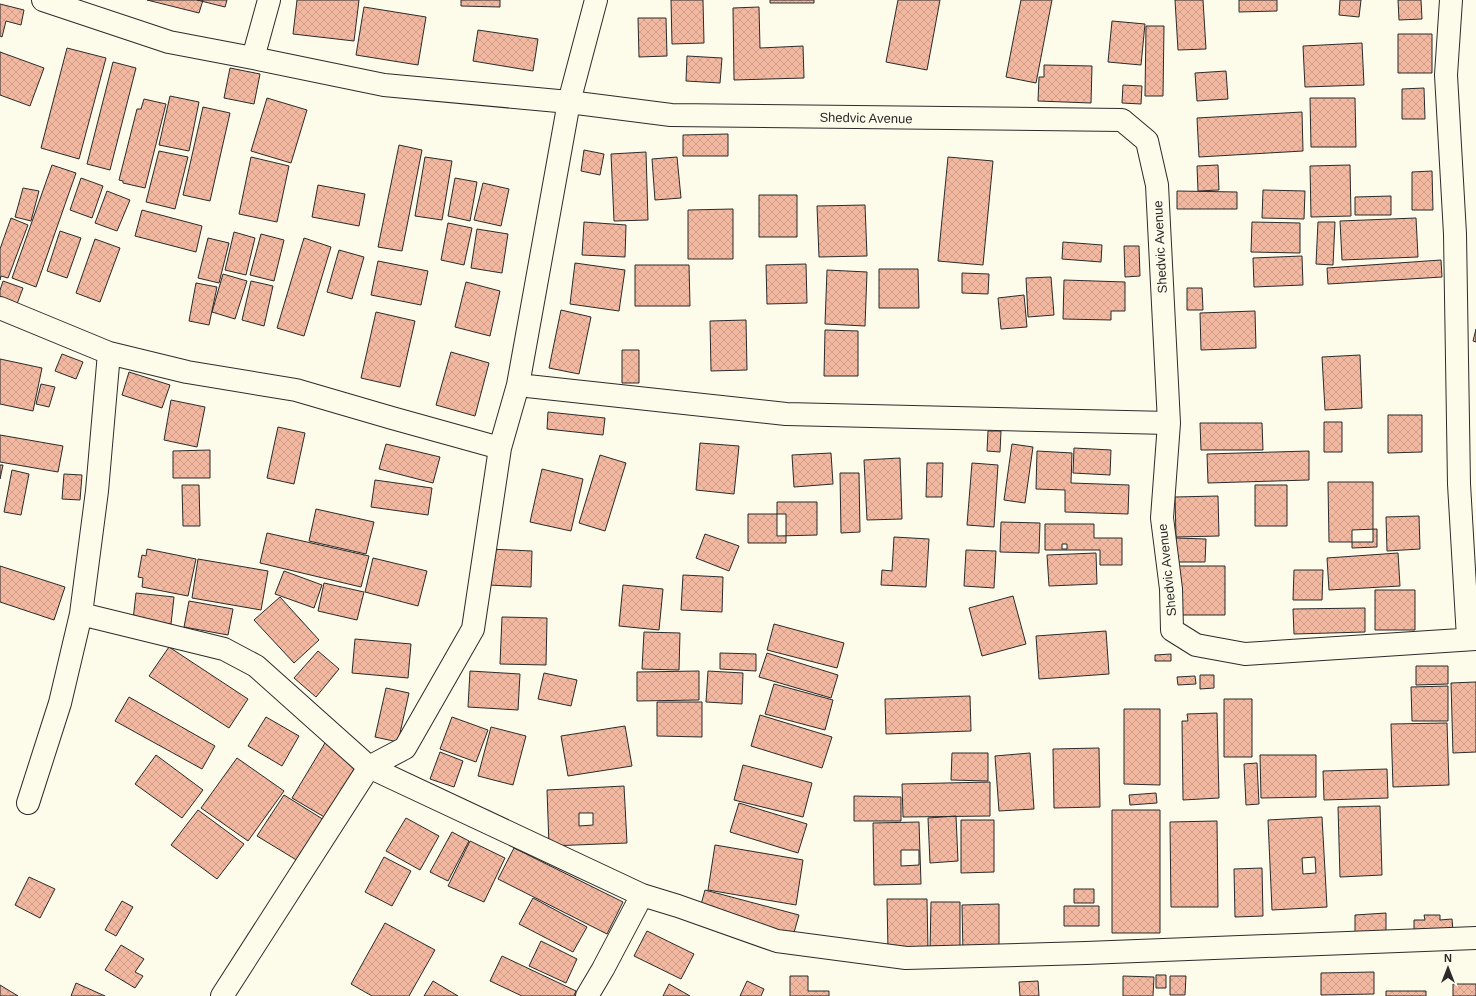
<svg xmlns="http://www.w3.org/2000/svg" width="1476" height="996" font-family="Helvetica,sans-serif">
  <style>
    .building { fill: url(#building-cross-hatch); stroke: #2b2b2b; fill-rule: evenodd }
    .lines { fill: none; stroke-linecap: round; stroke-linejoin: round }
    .minor-casing { stroke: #2b2b2b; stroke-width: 24 }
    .minor { stroke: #fdfbea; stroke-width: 22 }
    .labels { text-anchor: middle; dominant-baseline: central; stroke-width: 3; stroke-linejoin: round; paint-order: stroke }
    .street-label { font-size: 13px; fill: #2b2b2b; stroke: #fdfbea }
  </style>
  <defs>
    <pattern id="building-cross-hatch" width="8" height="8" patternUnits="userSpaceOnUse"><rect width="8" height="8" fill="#f2b8a0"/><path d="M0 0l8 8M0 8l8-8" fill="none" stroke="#d09e8a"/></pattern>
  </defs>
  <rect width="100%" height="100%" fill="#fdfbea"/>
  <!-- building -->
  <path class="building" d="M147,0H203L199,13Z
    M197,0H227L225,7Z
    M297,0H359L354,41L293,34Z
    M461,0H500V7L461,6Z
    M671,0H703L704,43L672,44Z
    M770,0H814V3H770Z
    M898,0H940L927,70L886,62Z
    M1021,0H1052L1036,83L1006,77Z
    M1175,0H1203L1206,49L1178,50Z
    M1239,0H1277V11L1239,12Z
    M1340,0H1361L1359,17L1339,15Z
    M1398,0H1421L1422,19L1399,20Z
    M0,4L24,10L21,25L6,21L2,37L0,36Z
    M364,7L426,17L418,65L356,55Z
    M759,7L760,48L803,46L804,78L734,80L733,8Z
    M638,18H666L667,56L639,57Z
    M1112,21L1145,24L1141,65L1108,62Z
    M1146,26H1164L1163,96H1145Z
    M478,30L538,39L533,71L473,61Z
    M1398,34H1432V73H1398Z
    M1362,43L1364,85L1305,87L1303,46Z
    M67,48L106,58L79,159L41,148Z
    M0,52L44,68L30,106L0,95Z
    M687,56L722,58L720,83L686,81Z
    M113,62L136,68L110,170L87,164Z
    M1044,65L1092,66L1091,103L1038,101L1039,77H1044Z
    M230,68L260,74L254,104L224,98Z
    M1226,71L1228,99L1197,101L1195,73Z
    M1123,85L1142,86L1141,104L1122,103Z
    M1424,88L1425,119H1402V89Z
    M170,96L199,102L189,151L159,145Z
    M267,98L307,110L291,163L251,151Z
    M1310,98H1355L1356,147H1311Z
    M144,99L166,104L145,188L123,183V181L119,180L137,109H141Z
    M203,107L230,113L210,201L183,195Z
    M1302,112L1303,151L1199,157L1197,118Z
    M728,134V156H683V135Z
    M399,145L422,150L402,251L378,247Z
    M584,150L604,154L600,175L581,171Z
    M159,151L188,157L175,209L146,202Z
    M646,152L648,220L614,221L611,154Z
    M251,157L289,166L277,222L239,214Z
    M425,157L452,161L442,220L415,216Z
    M677,157L681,198L655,200L652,159Z
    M948,157L993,161L983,265L938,261Z
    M52,165L76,173L36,287L12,278Z
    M1218,165L1219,190L1198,191L1197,166Z
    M1350,165L1351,216L1311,217L1310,166Z
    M1432,171L1433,210H1412V172Z
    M81,178L103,186L92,218L70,210Z
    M455,178L477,182L470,221L448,216Z
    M483,183L509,189L501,226L474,220Z
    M318,185L365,194L359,226L312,217Z
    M23,188L39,191L31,221L15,217Z
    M1263,190L1305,191L1304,219L1262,218Z
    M107,191L130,200L117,231L95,223Z
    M1177,191L1237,192V209H1177Z
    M759,195H797V237H759Z
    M1391,196V215H1355V197Z
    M865,205L867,256L819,257L817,206Z
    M733,209V259H688V210Z
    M142,210L202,226L196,252L135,236Z
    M11,218L28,225L8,278L1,276L0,280V249Z
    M1416,218L1418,257L1342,260L1340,221Z
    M584,222L626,225L625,257L582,255Z
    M1252,222L1300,223V253L1251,252Z
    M1318,222H1335L1333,265L1316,264Z
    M448,223L472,228L464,265L441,260Z
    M477,229L508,234L502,273L471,268Z
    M60,231L81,238L67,278L47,271Z
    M234,232L255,238L246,275L225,270Z
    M261,234L284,240L274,281L250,275Z
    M208,238L229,243L219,283L198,278Z
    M304,238L331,247L304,336L277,328Z
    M95,239L120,248L100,302L76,293Z
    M1063,242L1102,245L1101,262L1062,259Z
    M1124,246H1139L1140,276L1125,277Z
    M339,250L364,257L352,299L327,292Z
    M1302,256L1303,285L1254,287L1253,258Z
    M1441,260L1442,277L1328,284L1327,268Z
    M378,261L428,271L421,305L371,295Z
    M575,263L625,270L619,311L570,304Z
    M806,264L807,303L767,304L766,265Z
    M635,265H689L690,306H635Z
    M879,269H918L919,308H879Z
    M827,270L867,272L865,326L825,324Z
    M962,273L989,274L988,294L962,293Z
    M223,274L247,281L235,319L212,312Z
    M1051,277L1054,315L1028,317L1026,278Z
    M1064,280L1125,282V311H1111V320L1063,319Z
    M3,281L23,288L17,304L0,298V290Z
    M251,281L273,286L264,326L242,320Z
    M466,282L500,291L490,336L455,327Z
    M196,283L217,287L209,325L189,321Z
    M1187,288H1202L1203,310H1187Z
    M1024,295L1027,327L1001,329L998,298Z
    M561,310L591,317L579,374L549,368Z
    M1255,311L1256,348L1201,350L1200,313Z
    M376,312L415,321L400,387L361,378Z
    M746,320L747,370L711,371L710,321Z
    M1476,329V342L1473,341Z
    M825,330L858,331V376H824Z
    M622,350H639V383H622Z
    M451,352L489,363L475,416L436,405Z
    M62,354L83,362L76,379L55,371Z
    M1360,355L1362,408L1325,410L1322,357Z
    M0,359L42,368L33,411L0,404Z
    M129,372L170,385L162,408L122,395Z
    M41,384L55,387L49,407L36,404Z
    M171,400L205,407L197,447L164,440Z
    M548,412L605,418L603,435L547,429Z
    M1388,415H1422V452L1388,453Z
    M1324,422H1342V452H1324Z
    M1200,423H1262L1263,450H1201Z
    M278,427L305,433L294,484L267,478Z
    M988,431H1001L1000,452L987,451Z
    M0,435L63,446L58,472L0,462Z
    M700,443L739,446L734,494L696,490Z
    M386,444L440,457L433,483L379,469Z
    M1012,444L1033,447L1025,503L1004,500Z
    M1074,448L1111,450L1110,475L1073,473Z
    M210,450V478H173V451Z
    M1037,451L1072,453L1071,483L1129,485L1128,514L1065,512V490L1036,489Z
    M1309,451V480L1208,483L1207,454Z
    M831,453L833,484L794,487L792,455Z
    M600,455L626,463L605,531L579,523Z
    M900,458L902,519L867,520L864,460Z
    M927,463H943L942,497H926Z
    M972,463L998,465L994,527L967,525Z
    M0,465H3L0,479Z
    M542,469L583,479L571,531L530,522Z
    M12,470L29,474L21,515L4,512Z
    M840,473H859L860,532L841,533Z
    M64,474L82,475L80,500L62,499Z
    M375,480L432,488L428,515L371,507Z
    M1328,482H1373V542H1329Z
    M182,485H199L200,526H183Z
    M1255,485H1287V526H1255Z
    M1218,496L1219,536L1176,537L1175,497Z
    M777,502H817V535L777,536Z
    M316,509L374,522L366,554L309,541Z
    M748,514H786V543H748Z
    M1419,516L1420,549L1387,551L1386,517Z
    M1001,522L1040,523L1039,553L1000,552Z
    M1045,524H1094V538H1122V565H1100V550H1045ZM1062,544H1067V549H1062Z
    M1377,529V547L1352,548V530Z
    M267,533L369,556L361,587L260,563Z
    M705,534L739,546L729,571L696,558Z
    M894,537L929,539L926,587L881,585L882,570L892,571Z
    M1176,538L1206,539L1205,562H1175Z
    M147,549L196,559L188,596L142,587L143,578L138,577L142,555L146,556Z
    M489,549L532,551L531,587L488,585Z
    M966,550L996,551L994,588L964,586Z
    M1096,553L1097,584L1049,586L1047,555Z
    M1398,553L1400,586L1329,590L1327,558Z
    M373,558L427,571L418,606L365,592Z
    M198,559L268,571L261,610L192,598Z
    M0,566L65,587L54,620L0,602Z
    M1178,566H1225V615H1179Z
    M1294,570H1323L1322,600H1293Z
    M284,571L322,585L314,608L275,594Z
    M683,575L723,577L722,612L681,610Z
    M324,583L364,592L357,620L318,611Z
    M623,585L663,589L659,630L619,626Z
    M1375,590H1415V630H1375Z
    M136,593L174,597L171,624L133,620Z
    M1013,596L1026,644L982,656L969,608Z
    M280,597L319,640L294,663L254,620Z
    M189,601L233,609L228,635L184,627Z
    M1365,608V632L1294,634L1293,609Z
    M502,617L547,618L546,665L500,664Z
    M774,624L844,643L837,668L767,650Z
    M1106,631L1109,674L1039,679L1036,636Z
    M644,632L680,633L679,670L642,669Z
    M355,639L411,644L408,678L352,673Z
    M169,647L248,699L229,728L149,676Z
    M318,651L339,669L316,697L294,678Z
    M720,653L756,654V671L720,669Z
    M767,653L838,675L831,698L759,677Z
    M1171,654V661H1155V655Z
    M1416,666H1448V684L1416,685Z
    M470,671L520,674L518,710L468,707Z
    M699,671V700L637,701V672Z
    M708,671L743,673L742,704L706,702Z
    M544,673L577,680L571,706L538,699Z
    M1200,675H1214V688L1200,689Z
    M1195,676L1196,684L1178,685L1177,677Z
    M1476,682V752L1453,753L1451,683Z
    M774,684L833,700L825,730L765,714Z
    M1448,686V721H1412L1411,687Z
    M386,688L409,693L398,742L375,737Z
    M970,696L971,731L886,734L885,699Z
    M129,697L215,746L202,769L115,721Z
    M1224,699H1252V757H1224Z
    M657,702H702V737L657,736Z
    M1124,709H1160V785L1124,784Z
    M1217,713L1219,798L1183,800L1182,721H1188L1187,714Z
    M760,715L832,737L822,768L751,746Z
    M266,717L299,736L282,766L248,746Z
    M452,717L488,730L476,762L440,749Z
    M1447,723L1449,785L1393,787L1391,724Z
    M625,726L632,766L568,776L561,736Z
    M491,727L526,736L513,785L478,776Z
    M325,743L358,762L326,818L292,798Z
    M1099,748L1100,807L1054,808L1053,749Z
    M440,752L463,761L454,787L430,779Z
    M952,753H988V781L951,780Z
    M1030,753L1034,809L999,811L995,756Z
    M156,755L203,790L182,818L135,784Z
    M1260,755H1316V797L1261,798Z
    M237,758L284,791L248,841L201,808Z
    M1257,763L1259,804L1246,805L1244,764Z
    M743,765L812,783L803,817L734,800Z
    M1387,769L1388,798L1324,800L1323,771Z
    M990,782V816L903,817L902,784Z
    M624,786L627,843L549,846L547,790ZM579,813H593V825L579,826Z
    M1156,793L1157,803L1130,805L1129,795Z
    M284,795L329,823L303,864L257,836Z
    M854,796L901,797V821H854Z
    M739,803L807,824L798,853L730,832Z
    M1380,806L1382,875L1340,877L1338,807Z
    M198,810L244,844L217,879L171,845Z
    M1112,810H1160V933H1112Z
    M956,816L958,861L930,863L928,818Z
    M1322,817L1327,907L1272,910L1268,820ZM1315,857L1316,873L1303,874L1302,858Z
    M406,818L439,836L420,870L386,851Z
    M961,820H994V872L961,873Z
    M1217,821L1218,907H1171L1170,822Z
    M919,822L921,884L874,885L873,823ZM901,850H919V865L901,866Z
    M452,832L469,841L448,881L430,872Z
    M470,841L505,858L484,902L448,886Z
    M715,845L803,860L796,905L708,890Z
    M514,848L623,902L607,934L498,879Z
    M384,857L411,871L392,906L365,892Z
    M1262,868L1263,916L1235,917L1234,869Z
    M29,877L55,889L40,918L15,905Z
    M1074,889H1094V903H1074Z
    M705,890L799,915L793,936L699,912Z
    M533,898L587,927L573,952L519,924Z
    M887,899H927L928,950H888Z
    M122,901L133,907L116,936L105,930Z
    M931,902H960V953L930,952Z
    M999,904V953L963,954L962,905Z
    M1064,906H1099V926H1064Z
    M1386,913V933L1355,934V915Z
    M1424,915H1440V920L1452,919L1453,931L1414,932V920H1425Z
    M385,923L435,950L409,996H372L351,984Z
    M647,931L694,954L681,979L634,956Z
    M541,941L577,959L566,983L529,966Z
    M121,945L144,959L135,972L143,976L135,988L105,970Z
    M502,956L576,991L574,996H522L490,981Z
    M1374,972V994L1321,995V973Z
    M1156,975H1166V988H1156Z
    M790,976H808V991H829V996H790Z
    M1123,976L1154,977L1153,996H1123Z
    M1170,976H1186L1185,995H1170Z
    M433,981L458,996H424Z
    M747,981L764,989L761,996H740Z
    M1038,981L1039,996H1020L1019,982Z
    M76,983L105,996H71Z
    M669,984L690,996H663Z
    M1453,984H1476V996H1453Z
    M0,985L18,996H0Z
    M1386,991H1426V996H1386Z"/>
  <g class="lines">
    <!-- minor casing -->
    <g class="minor-casing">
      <path id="minor" d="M43,0L169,42L253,58L384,85L569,102L671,115L1122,120L1147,141L1157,185L1169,423L1162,518L1171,589L1172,630L1196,645L1245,654L1476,639
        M1451,0L1446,75L1455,234L1459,484L1468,638
        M253,58L269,0
        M0,308L109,353L187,372L296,390L392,418L500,448
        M518,385L786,414L1169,423
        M81,614L224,649L256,666L369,767L642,895L678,906L777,941L906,958L1086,953L1476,938
        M28,803L60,703L81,614L97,491L109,353
        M222,996L369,767L405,748L473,629L500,448L518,385L569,102L596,0
        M587,996L603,969L642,895"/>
    </g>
    <!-- minor -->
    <use href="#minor" class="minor"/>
  </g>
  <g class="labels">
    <!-- street labels -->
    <g class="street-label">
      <text transform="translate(866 118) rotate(1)">Shedvic Avenue</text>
      <text transform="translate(1160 247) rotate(-93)">Shedvic Avenue</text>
      <text transform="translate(1167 570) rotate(-96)">Shedvic Avenue</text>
    </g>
  </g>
  <!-- north arrow -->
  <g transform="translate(1448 968)" stroke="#fdfbea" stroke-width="3" paint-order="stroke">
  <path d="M0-3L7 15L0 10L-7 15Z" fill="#2b2b2b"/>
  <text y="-6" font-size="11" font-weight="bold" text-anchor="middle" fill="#2b2b2b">N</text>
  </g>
</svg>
